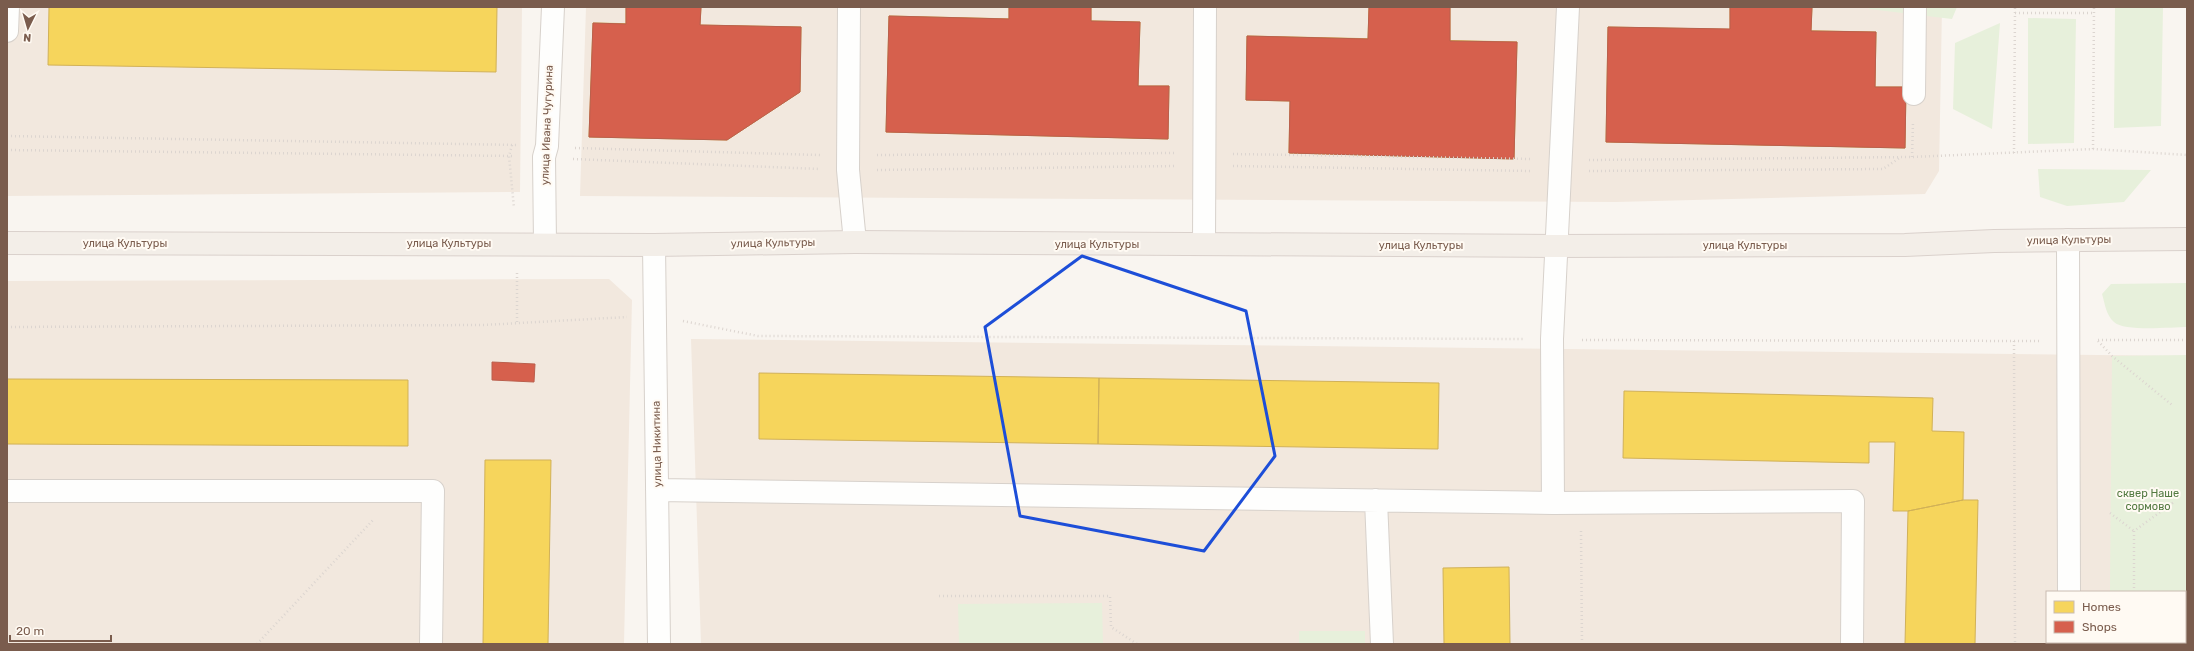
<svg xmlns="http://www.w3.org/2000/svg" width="2194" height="651" font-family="Rubik,sans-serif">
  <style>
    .residential { fill: #f2e8de; fill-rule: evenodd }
    .green { fill: #e7f0db }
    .homes { fill: #f6d55c; stroke: #d1b158 }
    .shops { fill: #d6604d; stroke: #ba5f4d }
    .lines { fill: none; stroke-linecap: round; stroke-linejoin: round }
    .minor-casing { stroke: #d7d1cb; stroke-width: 24 }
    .major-casing { stroke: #dad1cc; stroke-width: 24 }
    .path { stroke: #dcd5d0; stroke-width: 2.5; stroke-dasharray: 1 3; stroke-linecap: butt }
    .minor { stroke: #fefefd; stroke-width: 22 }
    .major { stroke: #f3eee8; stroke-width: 22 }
    .marked { fill: none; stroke: #1d4ed8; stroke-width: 3; stroke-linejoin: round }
    .labels { text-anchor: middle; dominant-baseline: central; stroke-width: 4; stroke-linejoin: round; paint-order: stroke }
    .street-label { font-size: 11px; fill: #7a5c4d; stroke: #fffaf3 }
    .park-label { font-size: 11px; fill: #537a41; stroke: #fffaf3 }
  </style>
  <rect width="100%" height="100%" fill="#f9f5f0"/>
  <!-- residential -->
  <path class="residential" d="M7,7H522L520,192L7,196Z
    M586,7H1942L1939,171L1925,194L1616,202L580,196Z
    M609,279L632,300L624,644H7V281Z
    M691,339L2187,356V644H701ZM2047,592H2185V642H2047Z"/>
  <!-- green -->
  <path class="green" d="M1869,7H1957L1952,19L1869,9Z
    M2115,7H2163L2161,126L2114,128Z
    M2028,18L2076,19L2074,143L2028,144Z
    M2000,23L1992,129L1953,109L1955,43Z
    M2038,169L2151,170L2124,202L2067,206L2040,197Z
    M2187,283V327C2171,327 2124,332 2114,322C2106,315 2105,304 2102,294L2111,284Z
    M2187,355V644H2110V642H2185V592H2110L2112,356Z
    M1102,603L1103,644H959L958,604Z
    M1299,631H1365V644H1299Z"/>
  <!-- homes -->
  <path class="homes" d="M49,7H497L496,72L48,65Z
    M626,7H701L700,25L626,24Z
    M1009,7H1091V21L1009,19Z
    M1369,7H1450V41L1368,39Z
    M1730,7H1812L1811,31L1730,29Z
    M889,16L1140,22L1138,86H1169L1168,139L886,132Z
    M593,23L801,27L800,92L727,140L589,137Z
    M1608,27L1876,32L1875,87H1906L1905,148L1606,142Z
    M1247,36L1517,42L1514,159L1289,153L1290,101L1246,100Z
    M759,373L1099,378L1098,444L759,439Z
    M1099,378L1439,383L1438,449L1098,444Z
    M7,379L408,380V446L7,444Z
    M1624,391L1933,398L1932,431L1964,432L1963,500L1908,511H1893L1895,442H1869V463L1623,458Z
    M485,460H551L548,644H483Z
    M1963,500H1978L1975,644H1905L1908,511Z
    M1509,567L1510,644H1444L1443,568Z"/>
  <!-- shops -->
  <path class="shops" d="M626,7H701L700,25L801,27L800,92L727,140L589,137L593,23L626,24Z
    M1009,7H1091V21L1140,22L1138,86H1169L1168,139L886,132L889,16L1009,19Z
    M1369,7H1450V41L1517,42L1514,159L1289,153L1290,101L1246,100L1247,36L1368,39Z
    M1730,7H1812L1811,31L1876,32L1875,87H1906L1905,148L1606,142L1608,27L1730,29Z
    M492,362L535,364L534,382L492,380Z"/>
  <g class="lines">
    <!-- minor casing -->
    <g class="minor-casing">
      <path id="minor" d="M849,7L848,170L855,242
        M7,31L8,7
        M1914,94L1915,7
        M2068,240L2069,592
        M545,244L544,157L547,146L553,7
        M1204,244L1205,7
        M654,245L659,644
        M657,490L1553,503L1853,501L1852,644
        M7,491H433L431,644
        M1376,500L1382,644
        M1553,503L1552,339L1568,7
        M2069,642V644"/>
    </g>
    <!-- major casing -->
    <g class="major-casing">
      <path id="major" d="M7,243L654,245L855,242L1556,246L1905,245L1994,241L2187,239"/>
    </g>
    <!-- path -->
    <path class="path" d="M2015,13H2094
      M7,136L518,145
      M512,145L509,156L514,208
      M575,148L820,155
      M2093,149L2094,7
      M7,150L514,156
      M2014,153L2015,7
      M1233,154L1532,159
      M877,155L1176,153
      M1912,157L1913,122
      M573,159L820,169
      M1589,160L1912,157L2093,149L2187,155
      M1233,166L1532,171
      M877,170L1176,166
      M1589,171L1883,169L1901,157
      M517,273V325
      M683,321L758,336L1523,339
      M7,327L484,325L627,317
      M1582,340L2041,341
      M2098,340H2187
      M2014,341L2015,644
      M2098,341L2112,356L2172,405
      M2110,513L2134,531
      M1581,531L1582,644
      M2134,592V531L2174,502
      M939,596H1110L1111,627L1137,644
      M257,644L373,520
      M2133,644V642"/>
    <!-- minor -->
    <use href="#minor" class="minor"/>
    <!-- major -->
    <use href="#major" class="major"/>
  </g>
  <!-- marked area -->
  <path class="marked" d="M1082,256L1246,311L1275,456L1204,551L1020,516L985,327Z"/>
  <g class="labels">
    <!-- street labels -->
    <g class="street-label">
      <text transform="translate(547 125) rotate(-88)">улица Ивана Чугурина</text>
      <text transform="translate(2069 240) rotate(-1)">улица Культуры</text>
      <text x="125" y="243">улица Культуры</text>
      <text x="449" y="243">улица Культуры</text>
      <text transform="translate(773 243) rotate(-1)">улица Культуры</text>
      <text x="1097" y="244">улица Культуры</text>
      <text x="1421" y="245">улица Культуры</text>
      <text x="1745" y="245">улица Культуры</text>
      <text transform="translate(657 444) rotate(-91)">улица Никитина</text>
    </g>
    <!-- park labels -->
    <g class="park-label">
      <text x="2148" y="493">сквер Наше<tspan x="2148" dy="13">сормово</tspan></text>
    </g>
  </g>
  <!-- border -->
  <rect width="2194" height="651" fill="none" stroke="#7a5c4d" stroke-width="16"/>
  <!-- legend -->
  <rect x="2046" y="591" width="140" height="52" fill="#fffaf3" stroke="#cabbb1"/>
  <rect x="2054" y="601" width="20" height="12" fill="#f6d55c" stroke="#cabbb1"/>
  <text x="2082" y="611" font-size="12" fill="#7a5c4d">Homes</text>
  <rect x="2054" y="621" width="20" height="12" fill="#d6604d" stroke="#cabbb1"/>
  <text x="2082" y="631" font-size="12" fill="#7a5c4d">Shops</text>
  <!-- north arrow -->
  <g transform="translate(28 28) rotate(185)" stroke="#fffaf3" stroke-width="3" paint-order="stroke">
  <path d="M0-3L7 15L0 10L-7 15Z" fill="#7a5c4d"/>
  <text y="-6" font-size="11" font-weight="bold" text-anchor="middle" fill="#7a5c4d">N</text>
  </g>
  <!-- scale -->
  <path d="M10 635v6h101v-6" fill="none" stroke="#7a5c4d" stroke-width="2"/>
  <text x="16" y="635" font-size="12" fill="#7a5c4d" stroke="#fffaf3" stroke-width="3" paint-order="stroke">20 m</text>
</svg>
